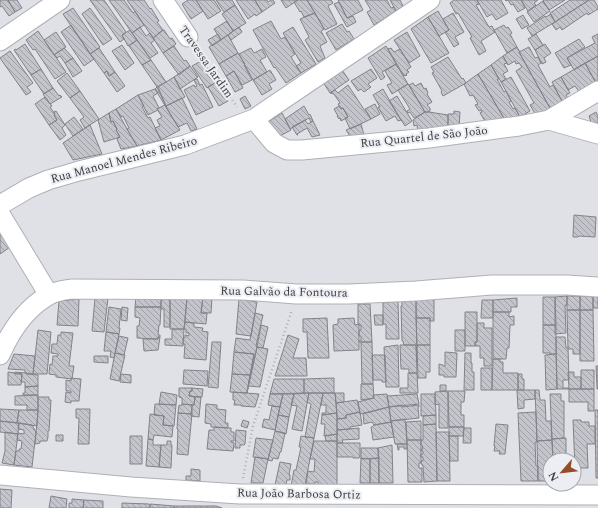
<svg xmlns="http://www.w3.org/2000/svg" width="598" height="508" font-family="Spectral,serif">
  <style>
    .building { fill: url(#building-back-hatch); stroke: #828389 }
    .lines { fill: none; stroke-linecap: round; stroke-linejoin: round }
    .minor-casing { stroke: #afb0b6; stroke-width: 21 }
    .path { stroke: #aeafb4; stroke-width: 2.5; stroke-dasharray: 1 3; stroke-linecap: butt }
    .minor { stroke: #fff; stroke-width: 19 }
    .labels { text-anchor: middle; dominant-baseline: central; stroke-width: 4; stroke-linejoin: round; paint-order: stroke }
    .street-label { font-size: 12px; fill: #3c3d3f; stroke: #edeef4 }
  </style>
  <defs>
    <pattern id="building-back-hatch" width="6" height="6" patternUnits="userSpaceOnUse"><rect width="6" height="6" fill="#c4c5cc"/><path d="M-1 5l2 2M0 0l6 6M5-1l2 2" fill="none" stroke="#a0a1a7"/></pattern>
  </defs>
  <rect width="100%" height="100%" fill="#e0e1e7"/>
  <!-- building -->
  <path class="building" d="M0,0H8L15,12L9,16L2,6L0,7Z
    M8,0H17L22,8L15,12Z
    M90,0H104L126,32L122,35L124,39L120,42Z
    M109,0H124L133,13L135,11L144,25L132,33Z
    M127,0H144L150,9L151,8L159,21L157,22L163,30L153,38Z
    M188,0H196L203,11L191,19L182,4Z
    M196,0H214L221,11L208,19Z
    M216,0H232L235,5L224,12Z
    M236,0H255L262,12L256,16L255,14L248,19Z
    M255,0H267L268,2L271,0H273L275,3L262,12Z
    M281,0H298L286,8Z
    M298,0H307L315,13L304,17L301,11L300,12L294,2Z
    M307,0H331L333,3L328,6L337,24L325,30Z
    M338,0H358L363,10L347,18Z
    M365,0H387L391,8L394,7L396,11L374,25L367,12L371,10Z
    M390,0H400L403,6L396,11Z
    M454,0H477L479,4L476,5L489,27L492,26L495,32L481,41L486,51L479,55L470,38L472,37L458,13L456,14L450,3Z
    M477,0H501L508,13L496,20L492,14L487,17Z
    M505,0H521L525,8L518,12L513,4L511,5L508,0L506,1Z
    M521,0H538L534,3L536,5L528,11Z
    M544,0H565L549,10L543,1Z
    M570,0H589L555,22L550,13Z
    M589,0H594L598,7V9L588,15L587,13L562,30L560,27L556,30L552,24Z
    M543,1L550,11L534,22L527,12Z
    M339,2L347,18L353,16L356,22L347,27L334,4Z
    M235,5L246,23L233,31L222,14Z
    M73,8L100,47L90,54L63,14Z
    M90,8L112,39L103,45L82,14Z
    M438,11L449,30L439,36L428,17Z
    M315,13L324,29L321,31L327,42L320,46L325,58L318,62L305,40L309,37L300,19Z
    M453,13L464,32L455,37L459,44L454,47L445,32L449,30L443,19Z
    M551,14L555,22L532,36L527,28L545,16L546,17Z
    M523,15L529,25L522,29L516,19Z
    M428,17L449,53L431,63L411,29Z
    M227,21L233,31L221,40L214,29Z
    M271,21L281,39L285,37L295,54L291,57L301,73L286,83L275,67L274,68L253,30Z
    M342,24L347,32L349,31L354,39L336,50L326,33Z
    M71,25L94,59L84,66L61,32Z
    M504,25L506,28L508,27L512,33L510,34L517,47L507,53L494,30Z
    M140,27L146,36L150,33L155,40L151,43L158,53L150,58L132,33Z
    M239,27L242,32L231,40L228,35Z
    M293,27L316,64L301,73L296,66L301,63L283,33Z
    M130,30L137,40L128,46L122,35Z
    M163,30H164L170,39L172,38L176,44L163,53L153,38Z
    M38,31L66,72L55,79L35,49L33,50L26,40Z
    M56,32L66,47L54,55L44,40Z
    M407,32L420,56L409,63L394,40Z
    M218,34L221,40L212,46L208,40Z
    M536,34L543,45L535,50L528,39Z
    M598,34V56L574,70L567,58L595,43L592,37Z
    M228,35L238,53L219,64L209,47Z
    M579,39L585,47L567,58L571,65L564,68L555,53Z
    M137,40L151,60L142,65L129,46Z
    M25,44L41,69L31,75L14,50L16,49V50Z
    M545,44L551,53L544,58L546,62L542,64L535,50Z
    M122,45L134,63L125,70L112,51Z
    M174,46L184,61L186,60L190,66L179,75L163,53Z
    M386,46L396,64L382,72L385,77L381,80L368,58Z
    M517,47L520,52H519L551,110L537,117L530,105L534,103L516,71L522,67L519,63L516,64L515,61L508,65L503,56Z
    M529,47L535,58L538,57L541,63L538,65L550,87L553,85L563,103L551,110L519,52Z
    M64,48L73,58L65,63L60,56L57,58L54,55Z
    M99,48L115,72L109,76L107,71L104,73L90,54Z
    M251,48L254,53L262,49L266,57L260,60L267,72L253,80L239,54Z
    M391,48L394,52L400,49L411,67L407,70L409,72L406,74L407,75L406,76L405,75L404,76L388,49Z
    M10,51L33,83L27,87L31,92L26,95L0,58Z
    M238,53L245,64L244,65L252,80L242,85L234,71L226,76L219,64Z
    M503,56L507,63L504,64L508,71L503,74L506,79L501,82L491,65Z
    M598,56V82L596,83L585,63Z
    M448,57L462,79L463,78L466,83L443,96L441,92L442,91L432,73L434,72L431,67Z
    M73,58L82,71L73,77L65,63Z
    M151,60L166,82L157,87L142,65Z
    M203,60L212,75L210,77L215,83L207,88L192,66Z
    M585,63L596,83L580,93L575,86L568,90L561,77Z
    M396,64L408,84L392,94L387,85L392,83L385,71Z
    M491,65L499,79H497L504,92L506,91L511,101L509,102L513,109L515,108L521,119L505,120L478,74Z
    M190,66L198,77L180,89L174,77Z
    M41,69L53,88L44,94L31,75Z
    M371,69L377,78L368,84L371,87L364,92L361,89L358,91L351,81Z
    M270,70L276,80L269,84L272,89L262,95L253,80Z
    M342,70L349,80L330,93L323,82Z
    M107,71L109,76L115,72L125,86L117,92L104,73Z
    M234,71L243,88L235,92L226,76Z
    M67,73L80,91L70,98L57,81Z
    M478,74L505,120L485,121L480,113L482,112L481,110L479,111L475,105L478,104L473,95L470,96L464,84Z
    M212,75L228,101L219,106L208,87L215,83L210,77Z
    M174,77L185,97L166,106L158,87Z
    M511,77L530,111L520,117L501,82Z
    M561,77L570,93L566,95L569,100L563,103L552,82Z
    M197,79L200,85L202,84L213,107L196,115L184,90L194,85L195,87L197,86L194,80Z
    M413,83L415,86L421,83L424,89L426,88L428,93L427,94L432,102L427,105L430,108V111L429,112H425L409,85Z
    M408,84L425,112L414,118L410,112L408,113L407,111L410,109L398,90Z
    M348,85L365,111H366L371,119L350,129L345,118L348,117L343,108L341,109L338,104L340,103L334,94L330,93L335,90L338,93Z
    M157,87L166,106L182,98L197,129L191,131L187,123L178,127L155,89Z
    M53,88L59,96L60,95L62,97L50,104L43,94Z
    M155,89L158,93L153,96L159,108L157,109L158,110L148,115L138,95Z
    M383,89L401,120L398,121L395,116L386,121L378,107H380L373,95Z
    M80,91L99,119L85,128L80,120L84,117L70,98Z
    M138,95L144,106L142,107L148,118L150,117L161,140L137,146L127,129L129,128L123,116L121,117L116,109Z
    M245,96L251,106L245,109L240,99Z
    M397,96L412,121L405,126L389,101Z
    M45,97L52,106L50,107L55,114L54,115L57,120L49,125L35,104Z
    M375,104L380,114L371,119L365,109Z
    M165,105L180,130L161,140L155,128L160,126L157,120L162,117L157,109Z
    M304,106L309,115L310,114L313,121L311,122L309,118L290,129L285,119Z
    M339,106L341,109L343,108L348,117L341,121L340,118L339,119L337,116H338L334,109Z
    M116,109L127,129L137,146L121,149L117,139L120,137L116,130L117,129L113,121L111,122L109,113Z
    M56,111L65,125L62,128L66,135L60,140L49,125L57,120L54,115L55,114L54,112Z
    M454,111L460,112L459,129L448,127V114H454Z
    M425,112H429L448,115V127L418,132L417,125L414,126L413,120Z
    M596,112L598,116V127L592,125L589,116Z
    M109,113L111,122L113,121L117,129L116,130L120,137L104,142L98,120Z
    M282,113L291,130L278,137L268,122Z
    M74,117L83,129L73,136L65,124Z
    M305,120L308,124L313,121L320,135L312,137L307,128L297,134L298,135H297L292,127Z
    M361,124L364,135L350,136L346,130Z
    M90,125L102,154L73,160L63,143Z
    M574,215L596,217L595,237L579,236L578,237H573Z
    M0,227L13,245L0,254Z
    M567,296V305H565L566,333L555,334V297Z
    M567,296H580V310H567Z
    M580,296H593V310H580Z
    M593,296H598V308H593Z
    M136,297H161V307H135Z
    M161,297H170V327H164V309H161Z
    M170,297H187L184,329H170Z
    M187,297H203L201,313H207L206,324L185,322Z
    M203,297H212L211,313H201Z
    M543,297H555L556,325H543Z
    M95,298H108L104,332L92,331Z
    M517,298V307H511V312H493V300Z
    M79,299L78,326L57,325L59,301Z
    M239,299L257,302L251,336L236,334Z
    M434,299V321H430V318H416V300Z
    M416,300L417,362L416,345H404L403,341H402L401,306H402V301Z
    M482,300H493V318H481Z
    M398,301L399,339H386V324H383V303Z
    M358,304H370L372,342H359V341H361V336H359V330H361V325H358Z
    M109,307L121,309L119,328H120L119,334L106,332Z
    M122,307L128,308L127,321L121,320Z
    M135,307H161L160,325H159L158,335H160V337H158V339L137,338V326H139L140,318L135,317Z
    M567,310H580V354H573V349H568Z
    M580,310H593L594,361H580Z
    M465,312H477V342H475V346H465Z
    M493,312H509V317L514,316V325H510L509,348H507L506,359H493Z
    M255,313L263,315L256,346H257V347L247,393L254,354L234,352L236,338L250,340Z
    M374,315H383V325H375Z
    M327,318L329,358H308L307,332H303V319Z
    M354,318L355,325L359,324V350L334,351L333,325L338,324V319Z
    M416,318H430V345H417Z
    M185,322L194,323V327L203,328L202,331L208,332L206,360L184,358L185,344H183V338H185V335L189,336V333H186V329H184Z
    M477,323H484V328H492V366H484V358H480V346H475V342H477Z
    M261,325L268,327L263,348L257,347Z
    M543,325H556V354H550V353H543Z
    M172,329H184L183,346L165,345V339H172Z
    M38,330L51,332L47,374H33Z
    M455,330H465V351H455Z
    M61,332L73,333L69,366H74L72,379L56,377V375L49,374L50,364L52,365L53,356H58V354L51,353L52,344H57L58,335H61Z
    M106,332L119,334L114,358L110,357L111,351H104Z
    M288,335L299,339L293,358H306L307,376H275Z
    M119,336L128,338L124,355L115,353Z
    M158,337H160L158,350L144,351L143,339H158Z
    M556,337H565L566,348H568L569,380H563V388H569V389H557Z
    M212,342H221L218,388L208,387Z
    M361,342H372L373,384H362Z
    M398,345L399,387H386L384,347Z
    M400,345H416L417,373H409V369H401Z
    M417,345H430V372H426V378H418Z
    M257,347L268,349L260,387L248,386Z
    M234,352L254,354L250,375L232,374Z
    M445,352L457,353L456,377H444V375H439V364L443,365V366H445Z
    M115,353L125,355L119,381L110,379Z
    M465,353H471V363H472V372H474V390H464Z
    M14,354L35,356L33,374L25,373V370L8,369Z
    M556,354L557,389L546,390L545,355Z
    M372,355H385L386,382H382V380H373Z
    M94,356H108V363L94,362Z
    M493,359H500V362H503V373H518V390H492Z
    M596,366H598V389H597Z
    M481,368H492V390H481Z
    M184,370L208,371L207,386L183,384Z
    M581,370H594V389H581Z
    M8,372L22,374L21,385H8Z
    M15,372L27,373V374L38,375V386L25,387V382H21L22,374H15Z
    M568,372H574V377H581V389H569Z
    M408,373H417L418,393H400V388H408Z
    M121,374L131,375V383L120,382Z
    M232,374L250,375L247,393L230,392Z
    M518,374H522V379H524V390H518Z
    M71,378L81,379L79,401H71V403L65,402L66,392L71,393V391H66V380L71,381Z
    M334,378V393H304V379Z
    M274,379H304V393L270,394Z
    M361,384H373L374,398L361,400Z
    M440,385H446V391H440Z
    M38,386V395H23V393H25V387Z
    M179,388H192V391H190L189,396L195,397L194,405L182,404V398L179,397Z
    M192,388L203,389L202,397L189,396L190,391H192Z
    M569,389H594V411H588V402H569Z
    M517,390H535V399L524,400V408L518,409Z
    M535,390H539L540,400H545L546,421H551L552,440L537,441Z
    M448,391H465L464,402H461V415H464V427H449Z
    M448,391V428H439V404L435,405V392Z
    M161,392L177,395L176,405L159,404Z
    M233,392L259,394L255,407L241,406V405H234L235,400H233Z
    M309,393H323L314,438L305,437L311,404L307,402Z
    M309,393L302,431L292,429L297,406L291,405L294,394Z
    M323,393H335L337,413L322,415V413H326V405H321Z
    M335,393H344V402L336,403Z
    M270,394H283L280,407L268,405Z
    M283,394H294L289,417L278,415Z
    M387,394L389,407L360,414L358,402L374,398L373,395Z
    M417,394L419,404L389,407L387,396Z
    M421,394H435L436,415L421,416Z
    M550,394H561V401H564V438L552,439Z
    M38,395V410H27V405H15V396Z
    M38,397H49V400H51L49,431H48V437L47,441H40V443L35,444L38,411Z
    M195,397H201L199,417L191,416L192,405H194Z
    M357,400L360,412L346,415V418L337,419L336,403Z
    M155,404L176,405L174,426L163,425L164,416L154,415Z
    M182,404L192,405V414L178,413L179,405L181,406Z
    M206,404L217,405V409L226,410L225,423H228V428L211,427V424L205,423Z
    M402,405V407L419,405V407H418L419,418L391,421L389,407Z
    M272,406L280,407L275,430L262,427L264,419L269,420Z
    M389,407L391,422L374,425L372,422L364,424L363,414Z
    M0,409L19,410L17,423L0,421Z
    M76,409H90L89,444H78L79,418H76Z
    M19,410H38L37,426L17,423Z
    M595,410H598V478H596V477Z
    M360,412L362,425L350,427V429L337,430V419L346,418V415Z
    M536,412L537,442H535L536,466H538V481H521L518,413Z
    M178,413L192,414L188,455L177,454L178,429H177Z
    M337,413V434L324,436L325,424H321L322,415Z
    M150,414L164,416L163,425L173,426L172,437L154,435L153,440L148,439Z
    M278,415L289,417L286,434L275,431Z
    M436,415V424L423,425V416Z
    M405,419L406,429L407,444H395L391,421Z
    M243,420L249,422L247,428L241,426Z
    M573,420H581V422H589V426H595V444H587L588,468H575Z
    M0,421L19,423L18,434L0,432Z
    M421,421V440H407L406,422Z
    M391,422L394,437L373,440L371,427H372L374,425Z
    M19,423L32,425L36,432L32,467L14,465L16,451H19V449H21L22,441L17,440L18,433L24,434V430L18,429Z
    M436,424L437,481L424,482L423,466L422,465L421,463V461H423V457H421V454H423V451H421V449H423L422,445H421V440H423V425Z
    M496,424L508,425L505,454H499L500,451H494L495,446H494Z
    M214,427L231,428V432H234V441H231V442L234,443L233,451L207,449L209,430H214Z
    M449,427H464L463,436H449Z
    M359,428V439L342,440L343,443H337V430Z
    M464,428H471V443H463Z
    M236,430L246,431L245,444L244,445H240V448H235Z
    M275,431L285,433L281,452H280L278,459L273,458L272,461L268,460Z
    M5,432L18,434L14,465L2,463L5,451Z
    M436,432H449L450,481H437Z
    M337,434V441H326L325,436Z
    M56,435H63V441H56Z
    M130,436H142V464H130Z
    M301,436L314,438L305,485L291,486L294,470H296L301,447H299Z
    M449,436H458V461H450Z
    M256,438L273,440L268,459L253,457Z
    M566,438V456H571V460H553L552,439Z
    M148,439L153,440V445H161L159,467L146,466Z
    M407,440H421V463H419V468H422V482H408Z
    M552,440L553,460H550V481H538L537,441Z
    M167,441H171V445H172L171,468L159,467L161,445H167Z
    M314,441H337V485H318V482H315V484H306L308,471L314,472L315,459H310Z
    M337,443H360V457H359V458H353V457H337Z
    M397,444H407V449H404V447H399V450H398Z
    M392,445L393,483H379L378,448Z
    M361,448H378L379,458L361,459Z
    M255,457L268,459L263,483H251Z
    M361,458L370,459V483H360Z
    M379,458V483H370V459Z
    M280,462L291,464L289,475H290V480H287L286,485H275Z
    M191,469L200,470V481L186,480V476H191Z
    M0,489L12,490L11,508H0Z
    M51,496L67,499L66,508H49Z
    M72,499L84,500L83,508H69V503H72Z
    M84,500L103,501V508H83Z
    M122,503L149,504L150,508H122Z
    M150,504L174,506V508H150Z
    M174,506H216L222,508H174Z"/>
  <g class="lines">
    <!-- minor casing -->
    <g class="minor-casing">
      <path id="minor" d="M163,0L188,37
        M0,41L60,0
        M254,119L274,143L287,150H302L429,138L519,126L549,120L598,91
        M549,120L598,134
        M0,205L29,188L48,180L79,171L185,145L254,119L430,0
        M0,214L49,295
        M0,355C11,330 28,305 53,293C58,291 65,290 71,289L243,290L296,294H349L416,291L492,285H567L598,287
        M0,475L131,487L240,494L598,495"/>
    </g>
    <!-- path -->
    <path class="path" d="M198,51L237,107
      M243,478L253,426L292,310"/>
    <!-- minor -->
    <use href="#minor" class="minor"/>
  </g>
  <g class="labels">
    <!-- street labels -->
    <g class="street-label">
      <text transform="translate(206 62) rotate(55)">Travessa Jardim</text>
      <text transform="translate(424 137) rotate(-6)">Rua Quartel de São João</text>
      <text transform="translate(124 160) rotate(-15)">Rua Manoel Mendes Ribeiro</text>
      <text transform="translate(284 292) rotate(1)">Rua Galvão da Fontoura</text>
      <text transform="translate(299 494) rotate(1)">Rua João Barbosa Ortiz</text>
    </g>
  </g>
  <!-- north arrow -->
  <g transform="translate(562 472) rotate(242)"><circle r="19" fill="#edeef4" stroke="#a6a7ac"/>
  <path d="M0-3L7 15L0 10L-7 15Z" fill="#944d27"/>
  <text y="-6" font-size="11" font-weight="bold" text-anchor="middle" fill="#3c3d3f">N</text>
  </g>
</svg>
